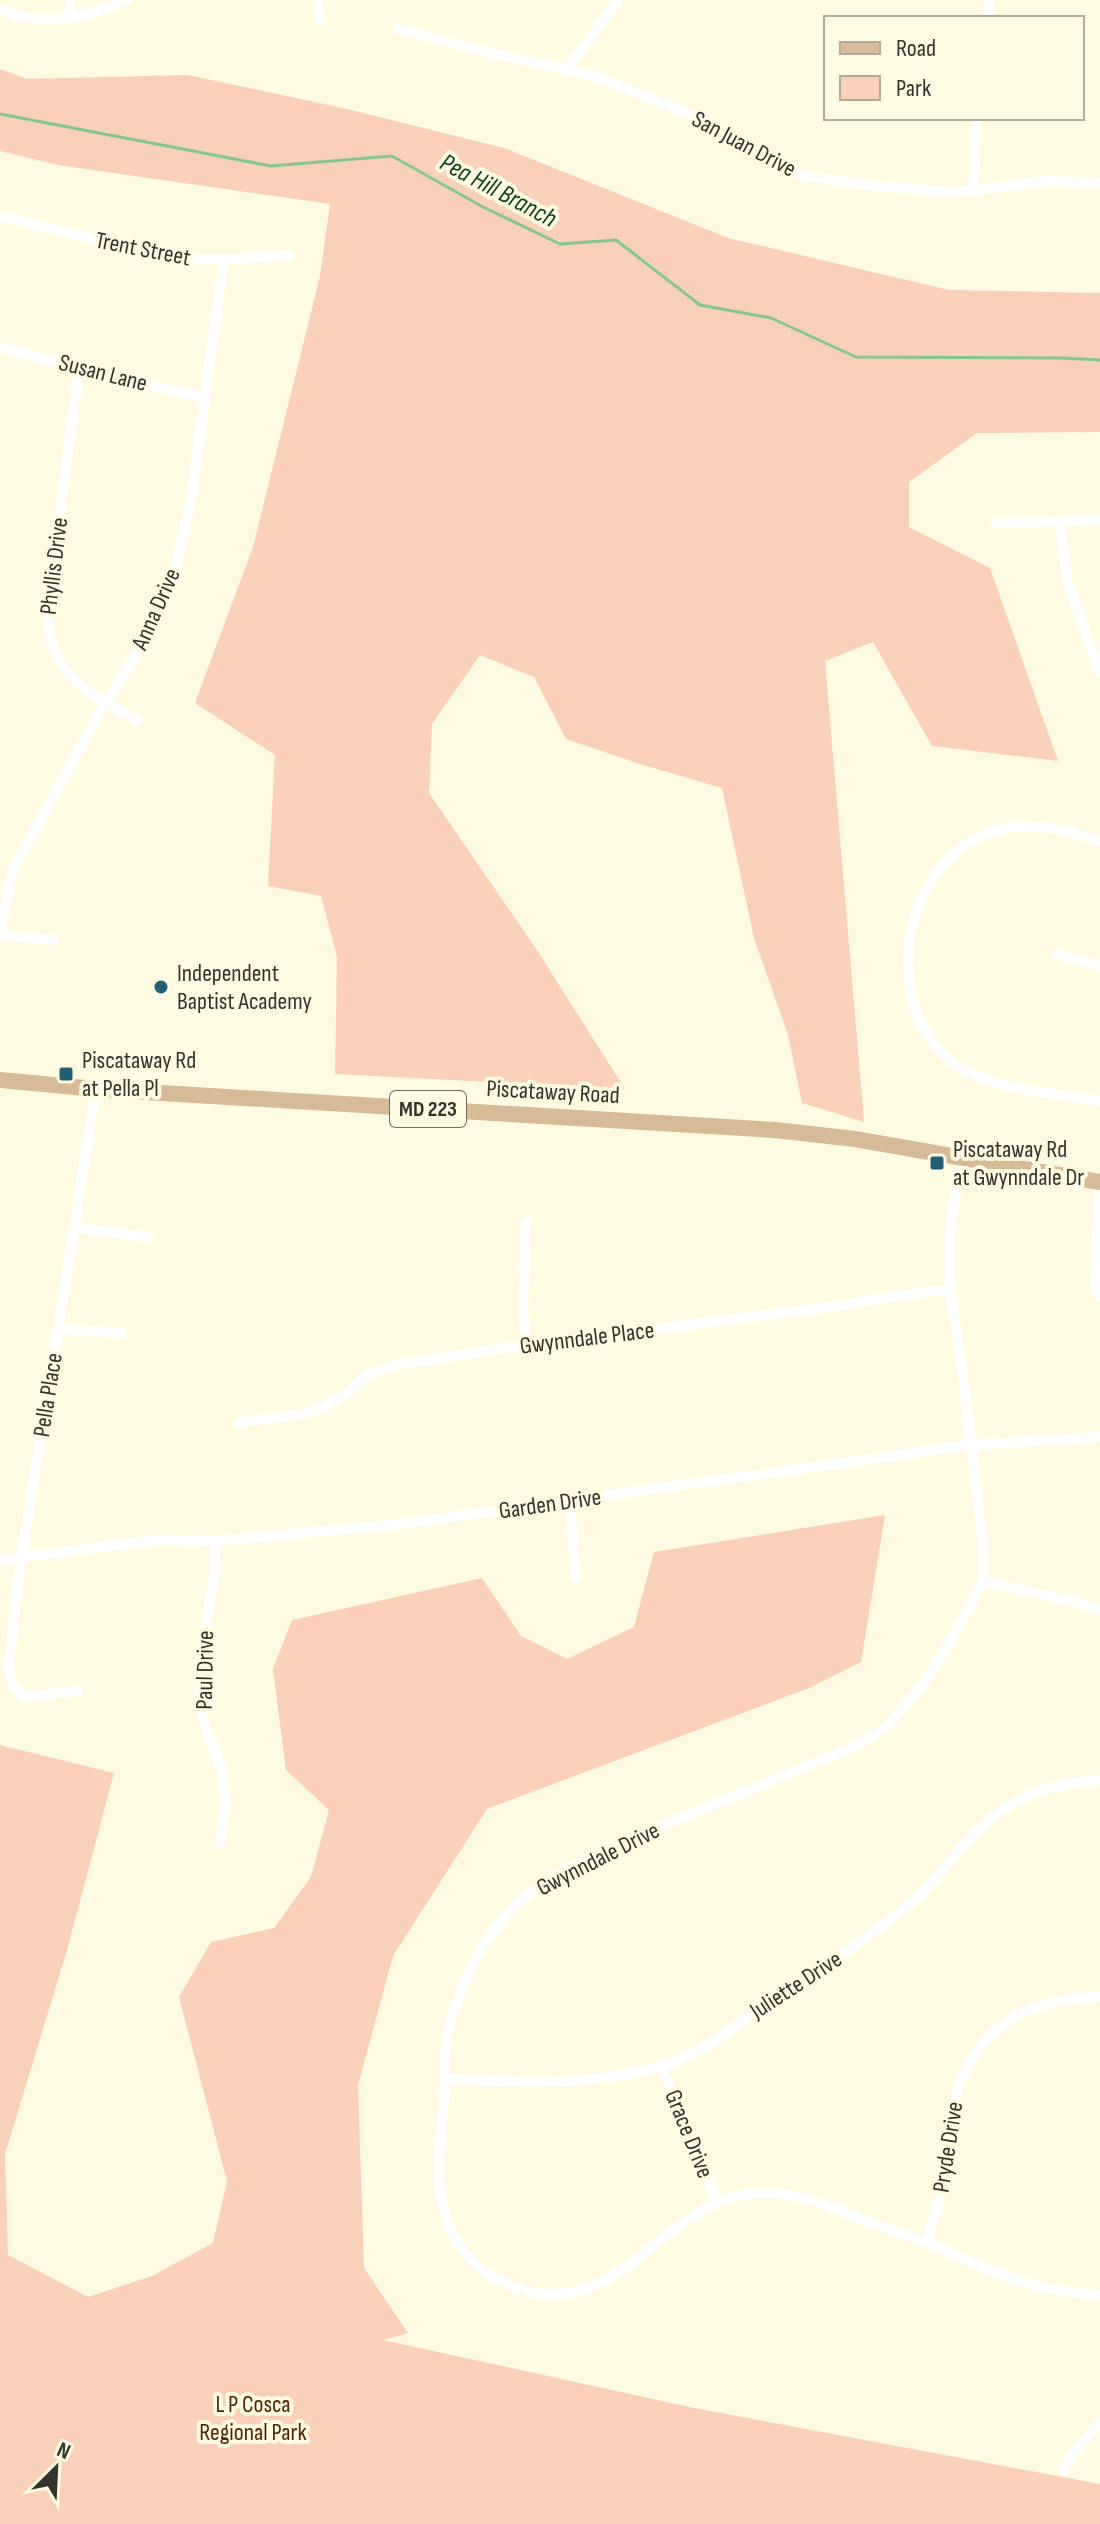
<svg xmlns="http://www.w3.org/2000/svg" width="1100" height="2524" font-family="'Sofia Sans Condensed',sans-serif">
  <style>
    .green { fill: #fad0b8 }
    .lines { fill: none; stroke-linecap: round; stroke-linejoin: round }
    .stream { stroke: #86c790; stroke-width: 3 }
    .minor { stroke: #fff; stroke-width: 10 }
    .primary { stroke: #d6bb96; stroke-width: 16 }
    .poi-dot { fill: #1f6074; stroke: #fffbe2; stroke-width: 3 }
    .labels { text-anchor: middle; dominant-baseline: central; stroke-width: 8; stroke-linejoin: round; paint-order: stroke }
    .shield { fill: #fffbe2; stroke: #716e60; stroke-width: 2 }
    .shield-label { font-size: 22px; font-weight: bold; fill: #343229 }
    .street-label { font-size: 24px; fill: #343229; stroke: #fffbe2 }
    .poi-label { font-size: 24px; fill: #343229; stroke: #fffbe2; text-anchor: start }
    .park-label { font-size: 24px; fill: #502303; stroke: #fffbe2 }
    .water-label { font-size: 26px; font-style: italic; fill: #0d3e1b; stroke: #fffbe2 }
  </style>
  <rect width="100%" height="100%" fill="#fffbe2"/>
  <!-- green -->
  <path class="green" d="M0,69L27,79L188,75L347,109L504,148L728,238L949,290L1100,293V432L977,433L909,482V527L990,568L1058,761L932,746L873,642L825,661L864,1122L802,1103L788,1035L754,938L722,788L640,764L566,739L534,677L480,655L432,724L429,793L537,950L625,1089L335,1074L337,957L321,896L268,886L275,755L195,703L253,547L320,276L330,204L58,165L0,151Z
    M885,1515L861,1662L809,1688L487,1809L393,1956L358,2085L364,2268L408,2333L383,2340L694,2408L1100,2484V2524H0V1745L114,1773L67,1950L5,2154L8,2255L88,2297L152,2276L213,2243L227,2181L179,1997L211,1942L274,1928L311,1877L329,1810L286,1770L273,1669L292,1620L482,1578L521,1636L567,1659L634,1627L654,1552Z"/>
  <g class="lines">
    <!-- stream -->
    <path class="stream" d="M0,114L271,166L392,156L483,207L560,244L616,240L700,305L771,318L856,357L1062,358L1100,360"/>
    <!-- minor -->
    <path class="minor" d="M70,0V19
      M318,0L320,21
      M0,9C44,29 85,17 127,0
      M987,18L990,0
      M398,29L482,51L595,76L692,115L772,161L805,176L876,186L947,192L973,191L1044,181L1100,183
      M568,68L618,0
      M973,191L977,118
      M0,216L174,259H235L289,255
      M0,347L79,369L206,398
      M79,369L49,593C41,670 78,687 138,721
      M1060,522L1068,583L1100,672
      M996,523L1100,520
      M1100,841C1063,829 1018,818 981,836C898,875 879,1013 959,1067C991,1088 1060,1095 1100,1101
      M0,928C7,908 7,888 14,868L105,703L140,648L162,606L176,566L191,500L224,259
      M0,935L54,940
      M1057,954L1100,966
      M962,1156L950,1228V1291L960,1354L983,1542V1581L971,1606L924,1684L883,1730L853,1747C782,1777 710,1805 639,1836C599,1854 551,1871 519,1902C485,1933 464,1977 451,2020C445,2039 445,2057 445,2077C445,2103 440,2130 439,2157C436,2218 456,2266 517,2288C619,2324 664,2199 756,2193C796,2190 837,2209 874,2224C892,2231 911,2236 928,2243C988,2270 1032,2292 1100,2295
      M1100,1185L1095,1283L1100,1297
      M76,1228L148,1237
      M58,1329L122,1333
      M526,1345L523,1312L526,1222
      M238,1423L303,1414L319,1409L345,1395L368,1374L401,1364L526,1345L815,1309L932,1291H950
      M570,1501L576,1577
      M215,1541L214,1577L202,1650L200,1704L203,1720L223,1773L225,1806L220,1844
      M0,1560L157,1540L215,1541L401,1524L971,1445L1100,1437
      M983,1581L1083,1604L1100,1610
      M78,1691L23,1697L12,1684L9,1668L17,1586L96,1089
      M662,2066L717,2202
      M445,2078C515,2083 594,2086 662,2066C701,2055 737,2024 771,2001C823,1966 877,1934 923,1892C938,1878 950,1861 963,1846C1002,1800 1041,1785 1100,1780
      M926,2242C936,2215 943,2188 947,2159C949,2142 948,2125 952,2109C971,2030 1022,1998 1100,1997
      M1064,2471L1071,2456L1100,2422"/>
    <!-- primary -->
    <path class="primary" d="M0,1080L96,1089L775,1130L855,1139L1100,1182"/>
  </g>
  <!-- markers -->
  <g class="poi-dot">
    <circle cx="161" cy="987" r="8"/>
    <rect x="58" y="1066" width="16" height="16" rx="4"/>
    <rect x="929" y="1155" width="16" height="16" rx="4"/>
  </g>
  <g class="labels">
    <!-- shield labels -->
    <rect class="shield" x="390" y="1091" width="76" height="36" rx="6"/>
    <g class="shield-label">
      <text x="428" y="1109">MD 223</text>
    </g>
    <!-- street labels -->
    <g class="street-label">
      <text transform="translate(744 144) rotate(28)">San Juan Drive</text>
      <text transform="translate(143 249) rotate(11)">Trent Street</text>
      <text transform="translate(103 373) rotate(14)">Susan Lane</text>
      <text transform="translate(54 566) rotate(-83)">Phyllis Drive</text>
      <text transform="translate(156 609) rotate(-66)">Anna Drive</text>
      <text transform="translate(553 1092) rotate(3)">Piscataway Road</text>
      <text transform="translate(587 1338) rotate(-7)">Gwynndale Place</text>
      <text transform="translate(48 1395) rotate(-81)">Pella Place</text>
      <text transform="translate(550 1504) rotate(-8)">Garden Drive</text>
      <text transform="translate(205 1670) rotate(-89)">Paul Drive</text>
      <text transform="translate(598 1859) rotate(-27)">Gwynndale Drive</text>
      <text transform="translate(796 1985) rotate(-33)">Juliette Drive</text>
      <text transform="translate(689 2134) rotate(68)">Grace Drive</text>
      <text transform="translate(948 2147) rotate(-81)">Pryde Drive</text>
    </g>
    <!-- poi labels -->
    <g class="poi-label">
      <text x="177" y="973">Independent<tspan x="177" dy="28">Baptist Academy</tspan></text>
      <text x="82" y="1060">Piscataway Rd<tspan x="82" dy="28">at Pella Pl</tspan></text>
      <text x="953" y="1149">Piscataway Rd<tspan x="953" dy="28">at Gwynndale Dr</tspan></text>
    </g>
    <!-- park labels -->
    <g class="park-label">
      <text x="253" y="2404">L P Cosca<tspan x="253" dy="28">Regional Park</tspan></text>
    </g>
    <!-- water labels -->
    <g class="water-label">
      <text transform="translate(498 191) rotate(28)">Pea Hill Branch</text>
    </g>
  </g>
  <!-- legend -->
  <rect x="824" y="16" width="260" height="104" fill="#fffbe2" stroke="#aeab98" stroke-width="2"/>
  <rect x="840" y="42" width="40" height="12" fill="#d6bb96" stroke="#aeab98" stroke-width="2"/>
  <text x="896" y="56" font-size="24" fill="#343229">Road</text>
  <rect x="840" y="76" width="40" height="24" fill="#fad0b8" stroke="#aeab98" stroke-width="2"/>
  <text x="896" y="96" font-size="24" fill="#343229">Park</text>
  <!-- north arrow -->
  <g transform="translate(56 2468) rotate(24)" stroke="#fffbe2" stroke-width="6" paint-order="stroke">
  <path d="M0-6L14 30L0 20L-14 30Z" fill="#343229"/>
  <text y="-12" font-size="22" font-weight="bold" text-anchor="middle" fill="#343229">N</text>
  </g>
</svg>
